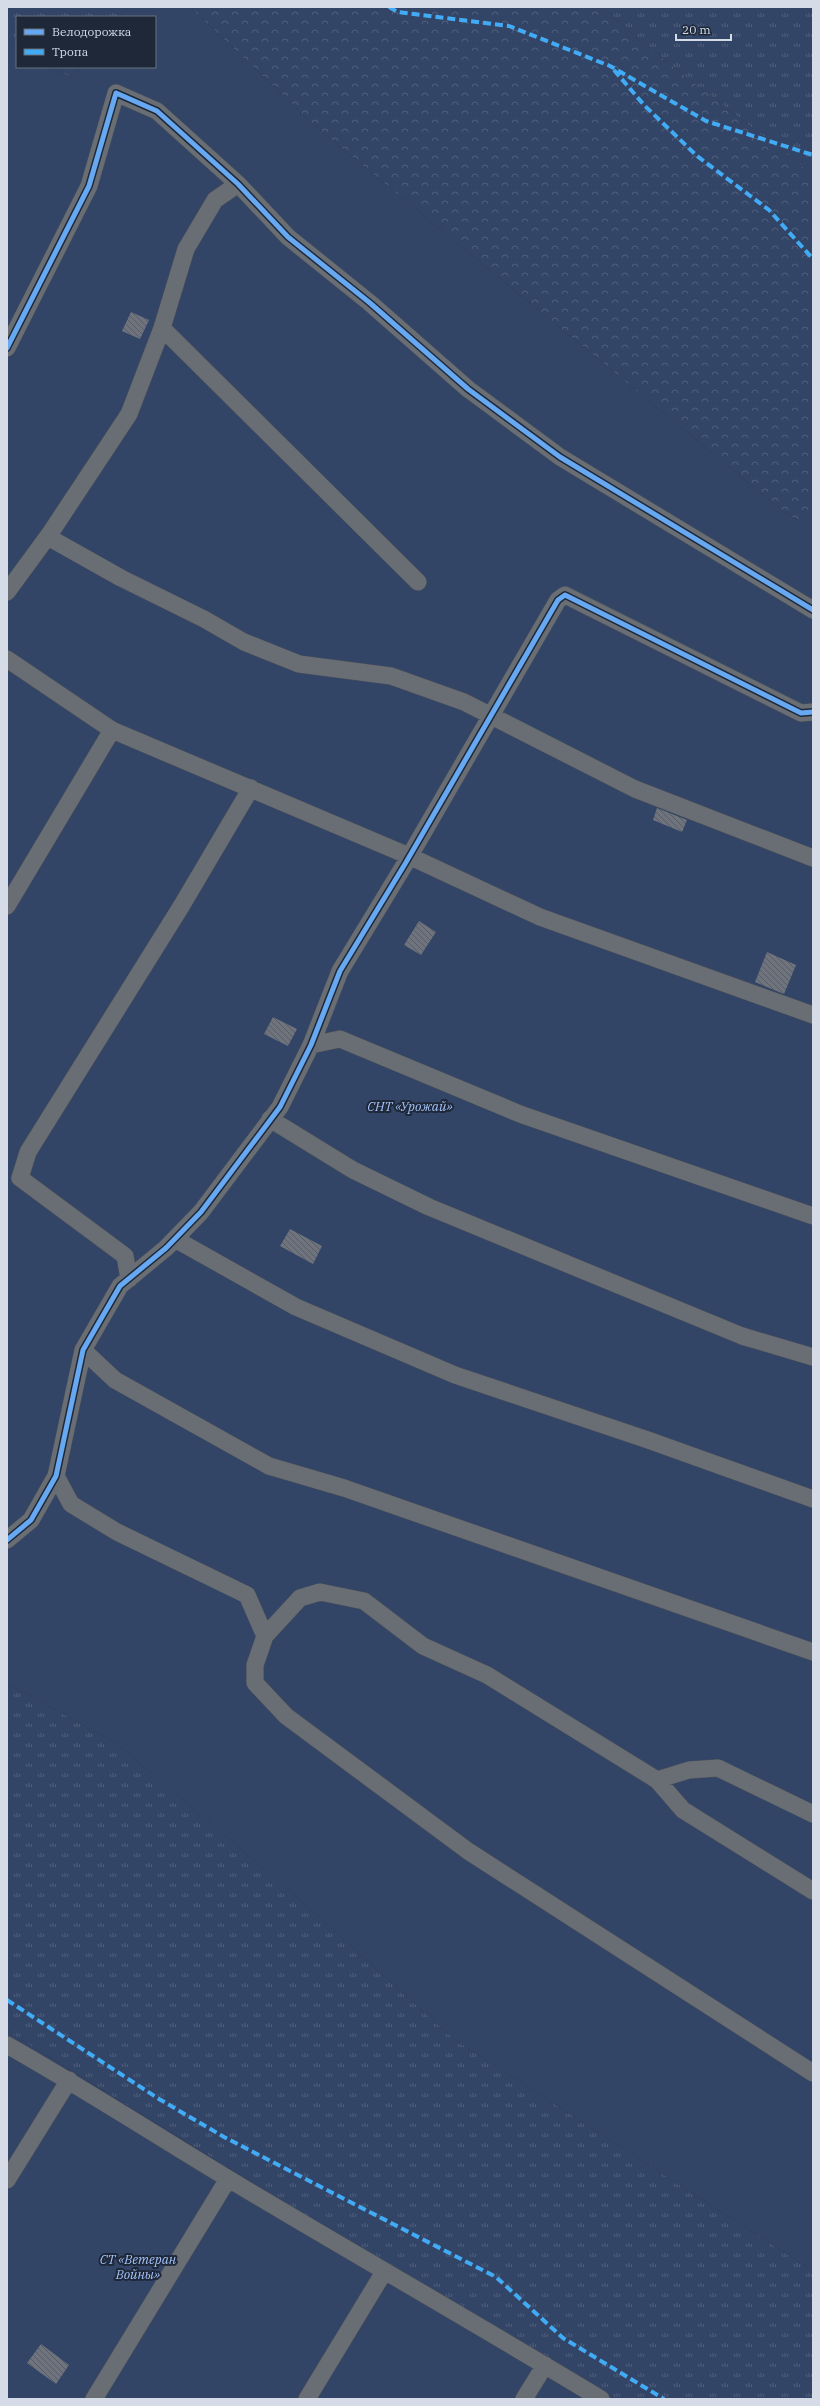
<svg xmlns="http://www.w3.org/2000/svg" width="820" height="2406" font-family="'IBM Plex Serif',serif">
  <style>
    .grass { fill: url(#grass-tufts) }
    .forest { fill: url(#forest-crowns) }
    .garden { fill: #334566 }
    .building { fill: url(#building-back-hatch) }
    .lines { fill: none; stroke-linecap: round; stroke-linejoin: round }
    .street-casing { stroke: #494e58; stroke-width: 18 }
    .street { stroke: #696e75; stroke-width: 17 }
    .quiet { stroke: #42abf6; stroke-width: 4; stroke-dasharray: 8 4; stroke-linecap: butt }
    .cycleway-casing { stroke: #1e2839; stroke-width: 8 }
    .cycleway { stroke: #66a8f1; stroke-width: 5 }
    .labels { text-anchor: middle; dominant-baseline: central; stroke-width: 4; stroke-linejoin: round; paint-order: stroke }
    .park-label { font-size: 13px; font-style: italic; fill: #a4c3f9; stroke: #1e2839 }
  </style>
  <defs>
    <pattern id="grass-tufts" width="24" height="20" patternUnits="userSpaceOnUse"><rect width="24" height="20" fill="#334566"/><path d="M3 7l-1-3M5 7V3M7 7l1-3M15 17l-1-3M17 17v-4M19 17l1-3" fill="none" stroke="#505f7c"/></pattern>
    <pattern id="forest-crowns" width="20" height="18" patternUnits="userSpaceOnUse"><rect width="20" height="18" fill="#334566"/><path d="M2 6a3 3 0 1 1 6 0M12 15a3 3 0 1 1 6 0" fill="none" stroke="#505f7c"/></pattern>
    <pattern id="building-back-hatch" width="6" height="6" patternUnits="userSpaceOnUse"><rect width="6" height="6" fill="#6e737d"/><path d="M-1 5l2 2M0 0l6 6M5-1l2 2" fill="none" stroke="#595d64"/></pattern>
  </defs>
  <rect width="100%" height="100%" fill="#2d333e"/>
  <!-- grass -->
  <path class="grass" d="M7,7H128L120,17H17V55L7,51Z
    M602,7H813V175L644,44Z
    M47,67H81L73,78Z
    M7,1683L116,1743L290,1891L454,2039L813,2271V2399H615L334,2233L7,2031Z"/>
  <!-- forest -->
  <path class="forest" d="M190,7H602L644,44L813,175V528L785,513L316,127Z"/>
  <!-- garden -->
  <path class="garden" d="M128,7H190L316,127L785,513L813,528V2271L454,2039L290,1891L116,1743L7,1683V51L17,55V67H47L73,78L81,67H155V17H120Z
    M7,2031L334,2233L615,2399H7Z"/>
  <!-- building -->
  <path class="building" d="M131,312L149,320L140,339L122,331Z
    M657,808L687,820L682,832L653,820Z
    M419,921L436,932L421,955L404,945Z
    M767,952L796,965L784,994L755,982Z
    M273,1017L297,1029L288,1046L264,1034Z
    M290,1229L322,1246L313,1264L280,1246Z
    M41,2344L69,2365L56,2384L27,2363Z"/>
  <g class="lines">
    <!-- street casing -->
    <g class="street-casing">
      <path id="street" d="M162,328L418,582
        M7,348L89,186L116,93L157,111L238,184L288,237L370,303L468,389L560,457L813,610
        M48,537L121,578L204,619L244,642L299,664L391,676L464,702L635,789L813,858
        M7,592L51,532L129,414L162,328L186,249L215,200L238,184
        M7,659L112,730L409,856L540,917L813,1015
        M7,906L112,730
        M311,1045L340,1039L520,1114L813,1216
        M270,1119L353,1170L429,1207L742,1336L813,1357
        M175,1239L296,1307L455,1375L648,1440L813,1499
        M129,1279L125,1256L20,1178L28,1152L182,905L251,788
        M83,1350L115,1380L269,1466L344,1488L813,1652
        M56,1476L71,1504L117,1532L247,1595L265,1636L255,1665V1683L286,1716L468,1851L813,2073
        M7,1540L31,1520L56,1476L83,1350L120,1286L166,1248L201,1212L280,1107L311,1045L340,971L405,864L558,600L565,595L801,713L813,712
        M265,1636L300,1598L320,1592L364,1601L423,1646L487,1675L657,1780L689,1770L718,1768L813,1814
        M657,1780L683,1810L813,1891
        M7,2045C87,2090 163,2140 242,2187C361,2258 482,2327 601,2399
        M7,2180L69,2080
        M94,2399L228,2179
        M307,2399L384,2272
        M524,2399L545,2365"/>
    </g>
    <!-- street -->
    <use href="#street" class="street"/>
    <!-- quiet -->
    <path class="quiet" d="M389,7L398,12L509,26L610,66L706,121L813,155
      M614,70L644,105L697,156L769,210L813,259
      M7,2000L159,2099L224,2137L496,2277L563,2338L664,2399"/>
    <!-- cycleway casing -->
    <g class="cycleway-casing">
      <path id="cycleway" d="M7,348L89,186L116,93L157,111L238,184L288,237L370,303L468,389L560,457L813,610
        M7,1540L31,1520L56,1476L83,1350L120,1286L166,1248L201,1212L280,1107L311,1045L340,971L405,864L558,600L565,595L801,713L813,712"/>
    </g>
    <!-- cycleway -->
    <use href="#cycleway" class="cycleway"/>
  </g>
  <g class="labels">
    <!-- park labels -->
    <g class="park-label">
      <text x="410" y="1106">СНТ «Урожай»</text>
      <text x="138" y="2259">СТ «Ветеран<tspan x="138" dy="15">Войны»</tspan></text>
    </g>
  </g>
  <!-- border -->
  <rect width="820" height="2406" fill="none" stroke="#d5dce8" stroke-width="16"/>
  <!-- legend -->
  <rect x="16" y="16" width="140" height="52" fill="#1e2839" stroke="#67707f"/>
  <rect x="24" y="29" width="20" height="6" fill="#66a8f1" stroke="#67707f"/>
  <text x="52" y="36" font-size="12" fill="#d5dce8">Велодорожка</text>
  <rect x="24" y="49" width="20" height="6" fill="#42abf6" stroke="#67707f"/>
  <text x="52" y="56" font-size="12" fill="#d5dce8">Тропа</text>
  <!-- scale -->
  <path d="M676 34v6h55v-6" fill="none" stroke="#d5dce8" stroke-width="2"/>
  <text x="682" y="34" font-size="12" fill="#d5dce8" stroke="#1e2839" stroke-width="3" paint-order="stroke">20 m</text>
</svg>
